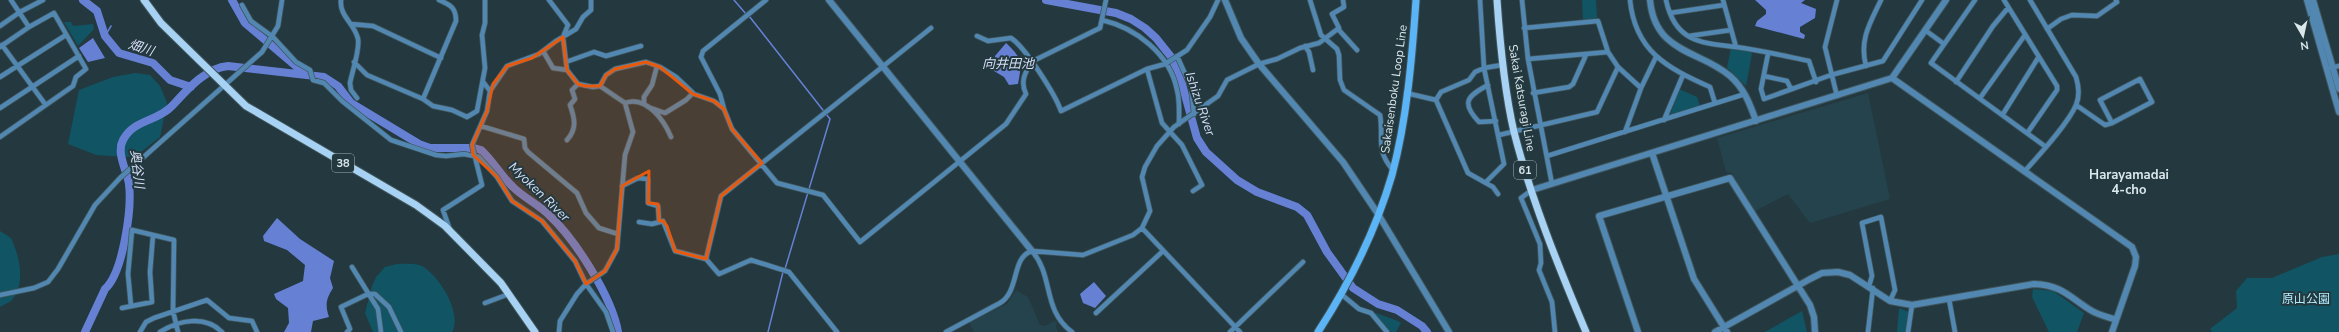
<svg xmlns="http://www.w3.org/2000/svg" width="2339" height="332" font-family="'Nunito Sans','Noto Sans JP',sans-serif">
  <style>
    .built { fill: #25434c }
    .green { fill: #115463 }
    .water { fill: #6681d4 }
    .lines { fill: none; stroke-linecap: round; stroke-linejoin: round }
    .stream { stroke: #6681d4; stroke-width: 1.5 }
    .river { stroke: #6681d4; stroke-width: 8 }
    .minor-casing { stroke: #40555b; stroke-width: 6 }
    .tertiary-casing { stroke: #40555b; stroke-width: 8 }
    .secondary-casing { stroke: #40555b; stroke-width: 9 }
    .primary-casing { stroke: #40555b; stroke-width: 9 }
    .minor { stroke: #5187b0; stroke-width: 4.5 }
    .tertiary { stroke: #5187b0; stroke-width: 6 }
    .secondary { stroke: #5ab4f6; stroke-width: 7 }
    .primary { stroke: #a8d2f3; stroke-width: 7 }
    .marked { fill: #e8590c; fill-opacity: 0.2; stroke: #e8590c; stroke-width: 3; stroke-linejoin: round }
    .labels { text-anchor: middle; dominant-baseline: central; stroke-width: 4; stroke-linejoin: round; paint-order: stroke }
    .shield { fill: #23393f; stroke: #a3b3b7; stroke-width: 1 }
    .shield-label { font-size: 11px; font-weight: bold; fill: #dae7eb }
    .street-label { font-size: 12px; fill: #dae7eb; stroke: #23393f }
    .park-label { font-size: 12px; fill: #b1ecfd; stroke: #23393f }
    .water-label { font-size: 13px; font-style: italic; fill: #d6def5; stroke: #23393f }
    .neighbourhood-label { font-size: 13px; font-weight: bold; fill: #dae7eb; stroke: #23393f }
  </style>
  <rect width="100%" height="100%" fill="#23393f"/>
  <!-- built -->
  <path class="built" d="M1868,93L1890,199L1810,223L1788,194L1755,211L1732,173L1726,172L1717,138Z
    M1016,290L1028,297L1040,325L1045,326L1054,321L1057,322L1056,327L1058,332H974L969,322L1007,304Z"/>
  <!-- green -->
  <path class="green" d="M1582,0H1596L1597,18L1583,20Z
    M64,22H71L73,26L93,24L94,29L78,46Z
    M1731,48L1751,52L1752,54L1746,86L1727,68Z
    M135,73L150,75L160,86L167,103L160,137L136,156L127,157L96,155L68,144L79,90L113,77Z
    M1679,89L1697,97L1700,106L1670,115Z
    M0,231L11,238C19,255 27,284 11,301C8,303 3,305 0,307Z
    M2339,254V332H2212L2210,329L2237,308L2236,291L2247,278H2272L2322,257Z
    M397,264C405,264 415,263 422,266C439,275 463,314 452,332H373L365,313L372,286L376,277L385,267Z
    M2033,289L2053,291L2084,313L2077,332H2049L2032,297Z
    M1899,308L1909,312L1906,332H1897Z
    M1802,311L1807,332H1765Z
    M1373,312L1398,321L1401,323L1396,332H1391Z"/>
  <!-- water -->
  <path class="water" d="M1755,0H1805L1801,3L1816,9L1815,18L1800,27V32L1805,35L1804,39L1755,26L1757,21L1766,14V10Z
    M93,38L105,58L88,62L79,48Z
    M1006,43C1023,59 1022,62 1018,84L1009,85L1004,77L994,71L995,56Z
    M277,218L300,239L334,261L330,278L333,288C326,299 325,305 329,317L313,321L311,332H284L289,323L288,308L276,299L274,294L303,281L305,265L287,250L264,241L263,236Z
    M1094,282L1106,296L1095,308L1083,303L1080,294Z"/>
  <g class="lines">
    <!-- stream -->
    <path class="stream" d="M734,0L746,14
      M749,16L830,119L785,269
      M105,36L111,26
      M768,332L783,272"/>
    <!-- river -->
    <path class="river" d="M83,0L97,11L105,36L119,53L153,63L170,80L191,87
      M232,0L245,23L304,73
      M1046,0L1116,13L1131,19L1145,28L1156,38L1172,58L1182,84L1197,138L1206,152L1237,180L1257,192L1297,207L1307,215L1327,252L1353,288L1378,304L1397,310L1411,319L1422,326L1427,332
      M85,332L105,289C123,273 132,209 129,184C127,171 116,153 123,140C134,119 157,122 172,106C186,91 205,68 228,66L324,77L338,86L351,103L419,144L430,148H474L481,150C493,161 501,176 513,187C524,198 538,204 549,215C575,239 612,297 618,332"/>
    <!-- minor casing -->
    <g class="minor-casing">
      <path id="minor" d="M11,0L29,27
        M341,0C339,16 355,24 358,39C360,50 352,72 350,83L351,90L357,98
        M549,0L568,25L563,37L567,70L578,84L593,87L600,86L625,103L633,132L625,155L617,249L605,271L586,284L577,294L560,321L559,332
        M1310,0L1321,35L1337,49L1339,55L1340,80L1344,90L1380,115C1384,138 1375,150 1393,170
        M1480,0L1484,68L1504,164L1486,182
        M1522,0L1528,59L1552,184
        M1630,0C1635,51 1667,68 1710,87L1715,103
        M1666,0C1675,42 1701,43 1736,47C1760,50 1785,56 1809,61L1816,82
        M1723,0L1736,47
        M1975,0L1931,63L2046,147
        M2004,0L2057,86V90L2028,132
        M242,5L251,21L273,37L296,62L310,70L313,80L324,83L342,101L391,140L436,155L446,156L464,154L479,157L497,177L512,201L542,221L575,261L586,284L606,312L613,332
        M1670,13L1724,5
        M1102,20C1136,28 1170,54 1177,90C1180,101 1179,113 1179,124
        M351,24L373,26L441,58
        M0,26L20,12L43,0
        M1524,28L1598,21L1608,52L1618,67L1641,88
        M1338,29L1357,50
        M2047,29L2061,19L2072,15L2097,16L2117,2L2116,0
        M1925,30L1944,44
        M977,36L988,41L1011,38C1025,47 1055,94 1061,111L1147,69L1165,64L1187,50L1210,17L1218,0
        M1689,36L1731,30
        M2,45L45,104
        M1305,46L1309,52L1313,70
        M0,47L29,27L54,13L86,69L76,77L73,86L0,137
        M543,51L553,68L567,70
        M1768,54L1761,89L1764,99L1831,75L1883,61L1922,0
        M1177,56L1191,87L1194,114
        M1528,59L1608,52
        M354,62L367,75L423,99L433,106L452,110L467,117L477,111L485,68L482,35L485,23V0
        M566,62L594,52L606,56L641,46
        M1866,66C1859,40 1870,23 1881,0
        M2330,68L2339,66
        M1147,69L1162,123L1182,145L1202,185L1193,191
        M1764,76L1787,81L1791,89
        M0,77L66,35
        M1956,82L1993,26L2008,8
        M1488,85C1468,96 1460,102 1479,122L1496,121
        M600,86L606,75L615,69L646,62L660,67L676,77L694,94L714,101L724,109L732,129L777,183L823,195L860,242L1006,124L1026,94C1020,82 1025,73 1031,62L1100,28L1106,0
        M490,91L507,66L539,54L556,41L576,29L583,17L591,10V0
        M1406,93L1436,100
        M1533,93L1569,87L1573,84L1586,55
        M1837,96L1825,47L1837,0
        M1980,98L2025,35
        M423,99L456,21C456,8 451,5 439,0
        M625,103C646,95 664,120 671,137
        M644,103V97L652,85L657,66
        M2076,105L2105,125L2112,123L2152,102L2140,79L2100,100L2112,123
        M648,107L665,113L686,100L693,93
        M0,108L79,56
        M724,109L720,94L701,57L703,51L766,0
        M2003,114L2038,58
        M1664,120L1683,75
        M481,126L524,139L525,148L528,152L577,193L586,213L599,228L618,234
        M1625,132L1641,88L1656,57
        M1499,135L1597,112L1618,67
        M567,140C577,129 575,119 570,105L575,99L572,90L578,84
        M1547,156L1745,94
        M2025,171C2039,155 2068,124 2076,105C2080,96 2079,87 2076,77L2030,0
        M622,186L638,178L648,179V203L658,206L659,221
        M1532,190L1521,198L1540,244L1541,263L1539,270L1552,302L1555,332
        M1498,194L1493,187L1468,173L1436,100L1441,92L1469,80L1475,72L1484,68L1502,65
        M639,222L652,224L663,221L675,251L706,259
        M1142,228L1240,332
        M450,230L443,210L482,185L472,145L487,111L490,91L484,83
        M1032,251C1054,276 1042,310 1072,332
        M352,267L378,309L381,332
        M1869,286L1872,276L1862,223L1881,217L1895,290L1890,301
        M1341,294L1359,309L1371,313L1387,332
        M0,295L34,288L48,282L58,269L95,205L120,178L262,52L278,26L282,0
        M1949,299L1955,332
        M485,303L509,294
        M131,306L128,274L132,230L174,240L173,311L178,332
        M122,308L152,302L150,272L153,235
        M1096,313L1163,251
        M140,332L146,322L154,318L207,300L229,318L252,321L257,332
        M160,332C179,320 205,315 222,332
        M347,332L350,329L341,307L368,294H375L389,307L401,332
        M837,332L789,272L751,260L719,274L706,259L721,196L931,28
        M946,332L1000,303C1020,291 1011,257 1032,251L1083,255L1133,235L1142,228L1150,211L1142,177L1145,167L1157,146L1174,127L1218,96L1227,80L1259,64L1277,59L1300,48L1319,43L1339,28L1332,14L1344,7L1343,0
        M1230,332L1303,262
        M1868,332L1873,288
        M1908,332L1912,305"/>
    </g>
    <!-- tertiary casing -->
    <g class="tertiary-casing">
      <path id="tertiary" d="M829,0L1032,251
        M1225,0L1241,38L1259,64L1343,162L1378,214L1449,332
        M1650,0C1655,54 1700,50 1730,76C1744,88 1750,104 1756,121
        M2307,0L2339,112
        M2313,0L2339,89
        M1892,78L2132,247L2136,257L2135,266L2112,332
        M1652,153L1694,279L1727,332
        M1532,190L1892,78L1946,0
        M1638,332L1599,216L1730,178L1810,305L1814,317L1815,332
        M1715,332L1810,279L1822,273L1838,272L1850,275L1890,301L1912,305L2034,284C2063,285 2070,298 2092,311C2099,315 2108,317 2116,320"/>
    </g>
    <!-- secondary casing -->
    <g class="secondary-casing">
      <path id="secondary" d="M1318,332C1349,284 1376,230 1392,175C1407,119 1412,58 1416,0"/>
    </g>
    <!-- primary casing -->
    <g class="primary-casing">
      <path id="primary" d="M144,0L161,23L246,106L416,205L445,226L501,283L535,332
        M1497,0C1500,44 1504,89 1514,132C1531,199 1559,268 1586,332"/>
    </g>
    <!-- minor -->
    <use href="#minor" class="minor"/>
    <!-- tertiary -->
    <use href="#tertiary" class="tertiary"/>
    <!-- secondary -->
    <use href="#secondary" class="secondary"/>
    <!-- primary -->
    <use href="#primary" class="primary"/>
  </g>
  <!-- marked area -->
  <path class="marked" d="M563,37L567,70L578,84L585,86H600L606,75L615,69L646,62L660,67L693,94L714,101L724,109L732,129L762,163L721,196L706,259L675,251L667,226L663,221H659L658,204L648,203L649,171L622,186L617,249L605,271L586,284L575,261L542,221L512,201L497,177L473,155L472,145L487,111L493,84L507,66L532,58Z"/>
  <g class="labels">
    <!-- shield labels -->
    <g class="shield">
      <rect x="332" y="154" width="22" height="18" rx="3"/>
      <rect x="1514" y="161" width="22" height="18" rx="3"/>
    </g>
    <g class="shield-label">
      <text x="343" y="163">38</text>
      <text x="1525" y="170">61</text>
    </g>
    <!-- street labels -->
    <g class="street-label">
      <text transform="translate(1394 89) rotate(-82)">Sakaisenboku Loop Line</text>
      <text transform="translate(1522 98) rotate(80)">Sakai Katsuragi Line</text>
    </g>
    <!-- park labels -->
    <g class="park-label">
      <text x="2306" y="299">原山公園</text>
    </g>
    <!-- water labels -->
    <g class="water-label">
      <text transform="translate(141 48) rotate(18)">畑川</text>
      <text x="1008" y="64">向井田池</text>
      <text transform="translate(1200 104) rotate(71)">Ishizu River</text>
      <text transform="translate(137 169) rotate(83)">奥谷川</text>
      <text transform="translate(539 192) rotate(44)">Myoken River</text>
    </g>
    <!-- neighbourhood labels -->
    <g class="neighbourhood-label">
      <text x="2129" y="175">Harayamadai<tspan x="2129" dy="15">4-cho</tspan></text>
    </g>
  </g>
  <!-- north arrow -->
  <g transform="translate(2303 36) rotate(171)" stroke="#23393f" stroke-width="3" paint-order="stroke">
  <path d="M0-3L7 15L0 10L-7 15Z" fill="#dae7eb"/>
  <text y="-6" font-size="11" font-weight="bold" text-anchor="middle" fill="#dae7eb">N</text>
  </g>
</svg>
